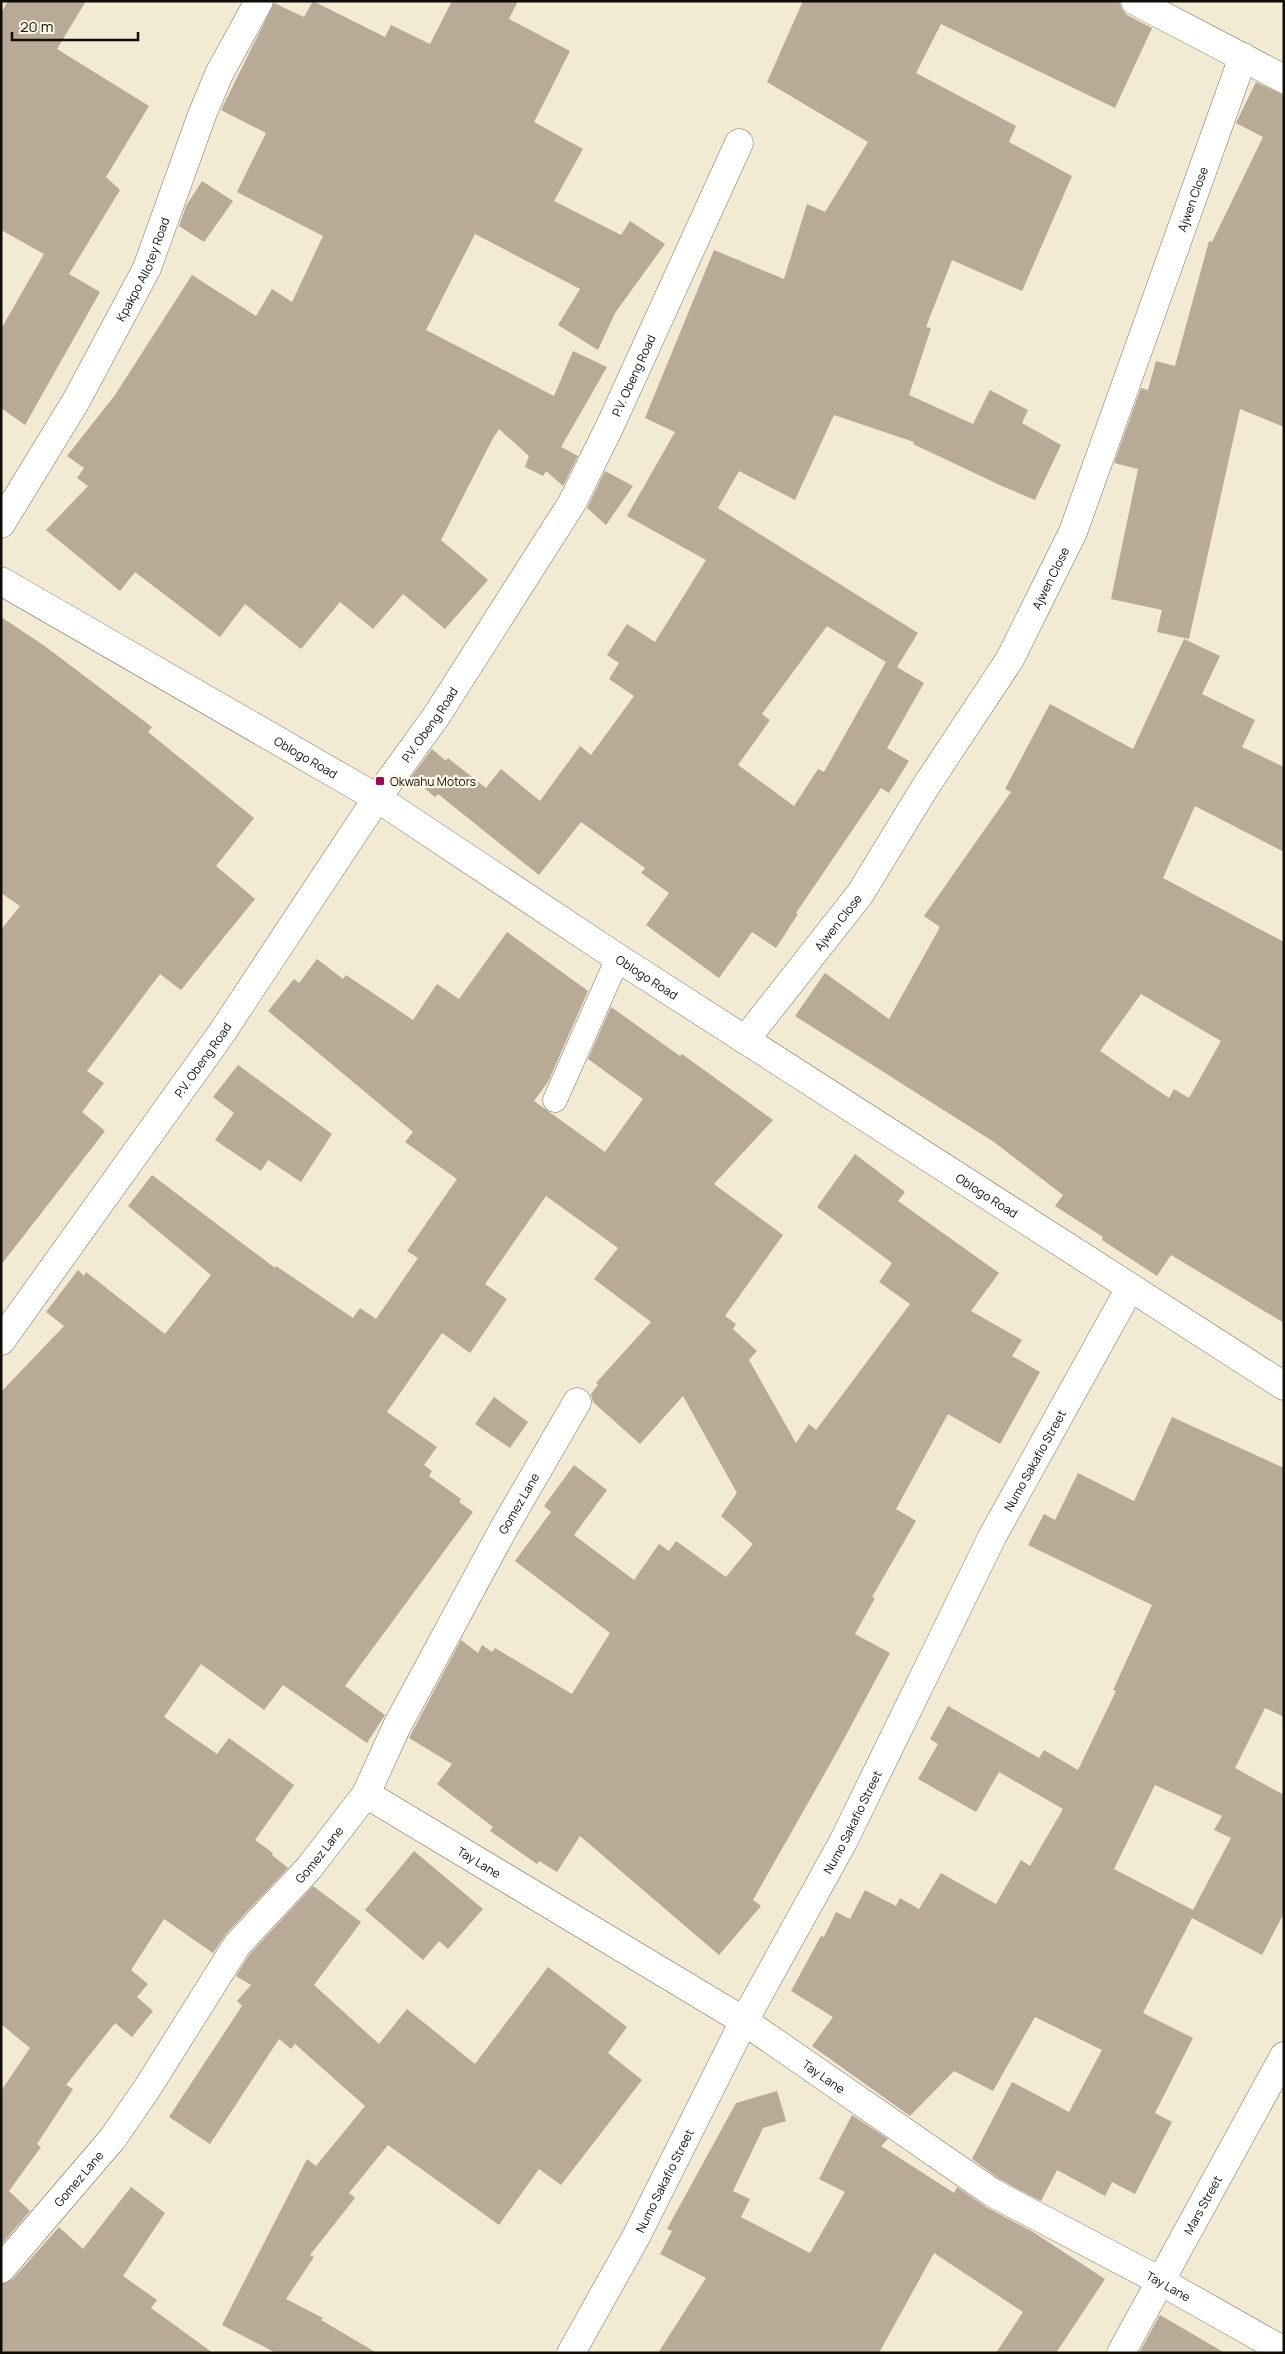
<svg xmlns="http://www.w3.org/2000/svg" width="1285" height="2354" font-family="Manrope,sans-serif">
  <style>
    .building { fill: #b9a997; fill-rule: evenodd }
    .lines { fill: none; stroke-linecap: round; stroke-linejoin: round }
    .lane-casing { stroke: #7b745f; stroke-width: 25 }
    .street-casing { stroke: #7b745f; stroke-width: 29 }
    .secondary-casing { stroke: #7b745f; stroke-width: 29 }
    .lane { stroke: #fff; stroke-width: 24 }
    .street { stroke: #fff; stroke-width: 28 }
    .secondary { stroke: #fff; stroke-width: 28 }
    .poi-dot { fill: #9a095a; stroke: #fef7e5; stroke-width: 2 }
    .labels { text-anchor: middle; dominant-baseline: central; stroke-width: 4.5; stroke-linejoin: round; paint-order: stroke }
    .street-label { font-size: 12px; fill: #0f0d06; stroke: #fef7e5 }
    .poi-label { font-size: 12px; fill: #0f0d06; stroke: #fef7e5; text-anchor: start }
  </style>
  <rect width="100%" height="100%" fill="#f2ead3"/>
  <!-- building -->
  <path class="building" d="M8,1H86L57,49L149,106L106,177L120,190L69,274L100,292L25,425L1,408V329L44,254L1,230V13Z
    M313,1L385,37L391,25L430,44L452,1H518L509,19L570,51L534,122L583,149L554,201L621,235L630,221L665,244L615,313L598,350L558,325L580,289L475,234L426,330L554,396L573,351L607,367L561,447L578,456L563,486L546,471L543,476L525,467L529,456L499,429L492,440L441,540L488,580L445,629L403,594L373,629L340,602L301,649L245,604L220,637L135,572L120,591L46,530L88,486L77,478L84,468L67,456L115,395L192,275L256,316L272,289L292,302L323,236L237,192L266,133L221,110L274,3L304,17Z
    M803,1H1119L1122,9L1127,15L1152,28L1115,108L941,24L916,73L1016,126L1009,142L1072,176L1022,291L952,260L926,327L931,328L909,395L973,424L990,390L1028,410L1022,423L1061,445L1035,500L1004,487L913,444L914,442L834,415L795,500L739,471L718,508L918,633L897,667L924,683L887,748L909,761L889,793L881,788L796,913L798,914L776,948L752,932L719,978L646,925L669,893L641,873L645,868L581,822L539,875L438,794L435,797L411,777L432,749L446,761L448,758L486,788L501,769L540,801L580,746L591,755L634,696L609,679L619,663L607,655L627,624L655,642L706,560L627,516L675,432L645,418L714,250L784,279L807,204L825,212L868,142L767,82ZM827,626L886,662L824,772L818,769L794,806L738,765L770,720L762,714Z
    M1256,82L1284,95V427L1240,409L1189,639L1157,632L1162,610L1111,599L1138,469L1114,463L1141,388L1148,390L1156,361L1175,366L1209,241L1212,242L1263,137L1236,123Z
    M202,181L233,201L204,242L179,226L186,206Z
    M605,471L633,486L606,525L587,508Z
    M1,617L46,647L152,727L148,732L254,818L216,866L255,899L181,990L160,974L87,1071L104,1083L82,1112L105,1131L1,1265V930L20,906L1,893Z
    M1184,639L1220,656L1202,694L1255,720L1242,747L1284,767V852L1195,806L1163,878L1284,942V1323L1171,1255L1157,1276L1102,1240L1103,1237L1055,1206L1063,1195L994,1142L795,1016L825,973L889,1019L940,927L924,916L1011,792L1005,789L1050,704L1133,749ZM1141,994L1221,1041L1189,1098L1174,1089L1169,1098L1100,1051Z
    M507,932L588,991L548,1082L534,1101L605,1152L643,1099L588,1059L611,1007L680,1056L682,1054L773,1120L714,1184L783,1235L725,1316L736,1324L733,1329L757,1351L749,1360L796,1443L809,1424L816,1430L910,1304L879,1282L892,1263L817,1207L855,1154L905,1192L898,1201L999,1273L971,1311L1022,1340L1012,1356L1040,1372L1000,1444L948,1414L896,1509L916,1521L872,1597L875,1598L855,1634L890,1653L838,1750L753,1900L761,1906L719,1955L580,1836L557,1872L539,1861L537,1864L490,1831L493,1827L437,1784L452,1764L409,1738L461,1640L478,1653L482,1645L492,1652L495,1648L572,1694L610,1633L515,1561L551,1512L544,1506L574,1465L607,1490L574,1535L634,1580L659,1544L669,1551L676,1541L726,1577L753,1544L721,1516L737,1493L683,1396L640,1444L593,1402L591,1394L598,1385L596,1383L651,1322L594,1279L618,1248L546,1196L485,1284L507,1299L470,1353L442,1333L387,1412L437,1447L424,1465L432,1471L429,1476L461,1499L459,1502L473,1512L345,1686L385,1715L367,1743L283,1685L264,1710L201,1664L164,1717L217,1754L229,1738L294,1785L255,1840L273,1853L272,1855L288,1868L226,1934L213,1953L164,1919L131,1970L148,1984L137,1997L153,2011L132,2037L115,2023L66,2085L73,2089L37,2144L41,2147L9,2191L30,2211L1,2245V2091L30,2048L1,2024V1392L64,1326L46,1312L78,1270L84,1276L86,1272L165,1334L211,1275L128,1206L152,1175L275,1268L276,1266L353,1318L360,1308L376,1319L418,1258L407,1251L457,1179L405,1142L413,1132L268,1011L294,979L299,983L317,959L343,979L346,975L413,1020L437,984L459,999Z
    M238,1065L332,1134L301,1182L268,1160L261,1171L215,1140L234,1113L213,1097Z
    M494,1397L528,1422L510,1448L475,1424Z
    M1172,1417L1284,1468V1717L1265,1708L1235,1768L1284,1795V1913L1262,1955L1192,1918L1143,2013L1193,2038L1155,2113L1172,2122L1135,2194L1112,2182L1105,2196L1057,2170L1041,2201L1001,2180L972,2159L1012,2082L1069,2112L1102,2050L1035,2017L993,2091L954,2071L910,2116L812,2046L833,2017L791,1991L821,1936L824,1937L836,1912L850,1919L865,1890L896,1906L900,1898L919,1909L941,1873L996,1904L1021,1860L1030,1866L1063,1809L999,1772L976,1812L918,1779L938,1744L930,1739L948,1706L1039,1758L1044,1750L1078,1770L1116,1691L1113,1690L1152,1605L1028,1545L1044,1514L1055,1520L1078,1473L1134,1501ZM1155,1785L1222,1816L1214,1830L1231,1838L1193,1910L1114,1869Z
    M414,1851L483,1909L448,1949L439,1941L423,1960L365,1910Z
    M313,1886L361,1922L314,1985L379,2044L407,2009L475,2064L548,1967L627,2027L608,2053L642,2080L561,2185L539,2169L499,2225L388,2145L349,2193L355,2198L310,2255L314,2257L286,2299L323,2318L321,2320L377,2353H276L222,2325L307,2159L316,2166L365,2106L295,2044L291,2049L279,2039L210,2144L169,2117L242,2006L237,2001L251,1985L236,1976L249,1955Z
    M777,2091L786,2121L763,2128L733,2191L750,2199L741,2217L810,2253L845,2192L819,2179L852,2115L888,2139L881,2146L954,2193L957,2187L986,2207L1033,2232L1105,2279L1056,2353H996L1023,2312L934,2253L879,2353H658L706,2278L660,2254L672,2231L667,2229L736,2103Z
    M131,2187L165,2213L123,2276L157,2300L151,2308L213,2353H1V2284L13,2279L59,2227L83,2249Z
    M1160,2315L1225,2353H1139Z"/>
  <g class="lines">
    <!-- lane casing -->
    <g class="lane-casing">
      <path id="lane" d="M555,1100L618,958"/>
    </g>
    <!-- street casing -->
    <g class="street-casing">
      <g id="street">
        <path d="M1135,1L1284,79"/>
        <path id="s1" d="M1,524L76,401L147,268L202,115L219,74L259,1"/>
        <path id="s2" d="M745,1040L860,894L924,789L1010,659L1073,532L1243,57"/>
        <path id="s3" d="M1,1341L221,1034L377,798L437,715L572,503L610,426L739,143"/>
        <path id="s4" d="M366,1794L744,2021L993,2193L1162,2282L1284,2351"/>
        <path id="s5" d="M1,2269L113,2138L148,2087L237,1945L309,1868L366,1794L397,1726L504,1528L577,1402"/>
        <path id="s6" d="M571,2353L637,2235L744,2021L843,1842L992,1537L1130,1288"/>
        <path id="s7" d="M1121,2353L1284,2056"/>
      </g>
    </g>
    <!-- secondary casing -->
    <g class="secondary-casing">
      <g id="secondary">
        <path id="s8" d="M1,581L377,798L618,958L1284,1386"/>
      </g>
    </g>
    <!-- lane -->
    <use href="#lane" class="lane"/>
    <!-- street -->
    <use href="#street" class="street"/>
    <!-- secondary -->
    <use href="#secondary" class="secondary"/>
  </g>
  <!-- markers -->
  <rect class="poi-dot" x="375" y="776" width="10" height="10" rx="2.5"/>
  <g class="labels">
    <!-- street labels -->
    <g class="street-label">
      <text stroke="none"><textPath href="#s2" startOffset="960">Ajwen Close</textPath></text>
      <text stroke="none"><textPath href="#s1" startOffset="292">Kpakpo Allotey Road</textPath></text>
      <text stroke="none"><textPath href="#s3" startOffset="1156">P.V. Obeng Road</textPath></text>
      <text stroke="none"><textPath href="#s2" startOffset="555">Ajwen Close</textPath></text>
      <text stroke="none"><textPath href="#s3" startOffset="751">P.V. Obeng Road</textPath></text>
      <text stroke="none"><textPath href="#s8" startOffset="352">Oblogo Road</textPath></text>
      <text stroke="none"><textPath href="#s2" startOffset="150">Ajwen Close</textPath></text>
      <text stroke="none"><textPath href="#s8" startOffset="758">Oblogo Road</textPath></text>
      <text stroke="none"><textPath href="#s3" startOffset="346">P.V. Obeng Road</textPath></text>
      <text stroke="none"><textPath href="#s8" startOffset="1162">Oblogo Road</textPath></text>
      <text stroke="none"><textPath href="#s6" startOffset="1006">Numo Sakafio Street</textPath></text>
      <text stroke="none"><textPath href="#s5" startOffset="929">Gomez Lane</textPath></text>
      <text stroke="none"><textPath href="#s6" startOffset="601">Numo Sakafio Street</textPath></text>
      <text stroke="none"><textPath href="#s5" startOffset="524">Gomez Lane</textPath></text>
      <text stroke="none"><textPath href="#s4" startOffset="132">Tay Lane</textPath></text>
      <text stroke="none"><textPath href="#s4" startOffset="538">Tay Lane</textPath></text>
      <text stroke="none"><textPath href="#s5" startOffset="119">Gomez Lane</textPath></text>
      <text stroke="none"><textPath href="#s6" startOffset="196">Numo Sakafio Street</textPath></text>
      <text stroke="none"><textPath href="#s7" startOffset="169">Mars Street</textPath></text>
      <text stroke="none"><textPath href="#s4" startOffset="942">Tay Lane</textPath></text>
    </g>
    <!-- poi labels -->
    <g class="poi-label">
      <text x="390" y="781">Okwahu Motors</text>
    </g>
  </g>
  <!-- border -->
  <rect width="1285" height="2354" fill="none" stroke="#0f0d06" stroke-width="5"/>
  <!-- scale -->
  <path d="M12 32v8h126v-8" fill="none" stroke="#0f0d06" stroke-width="2.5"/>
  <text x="20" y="32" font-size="15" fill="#0f0d06" stroke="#fef7e5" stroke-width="4" paint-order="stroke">20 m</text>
</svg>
